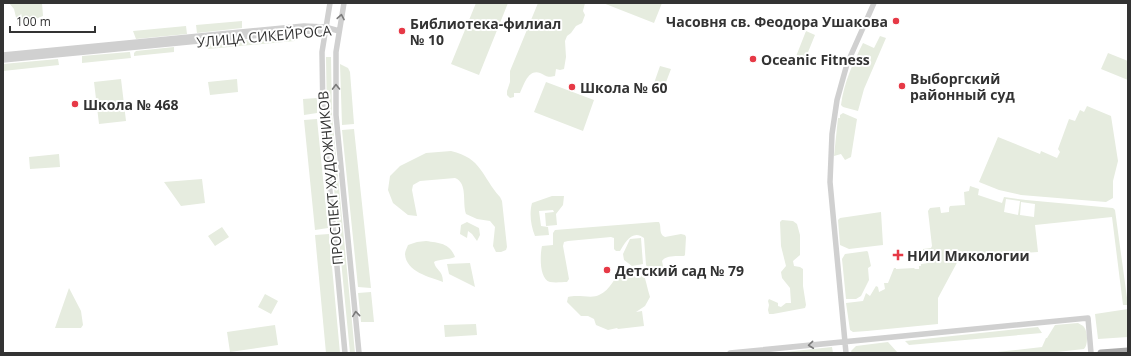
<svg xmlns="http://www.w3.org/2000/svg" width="1131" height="356" font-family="'Open Sans',sans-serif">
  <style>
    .green { fill: #e6ecdf; fill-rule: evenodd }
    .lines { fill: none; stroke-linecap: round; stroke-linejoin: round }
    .minor { stroke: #d0d0d0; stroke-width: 5.5 }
    .major { stroke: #ababab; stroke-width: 7 }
    .oneway { stroke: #7a7a7a }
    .poi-dot { fill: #e63946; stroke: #fff; stroke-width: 1.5 }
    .labels { text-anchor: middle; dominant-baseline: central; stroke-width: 4; stroke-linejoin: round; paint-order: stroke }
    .poi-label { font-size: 14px; font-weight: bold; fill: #333; stroke: #fff; text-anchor: start }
    .street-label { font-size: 14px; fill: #333; stroke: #fff }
  </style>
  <rect width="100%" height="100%" fill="#fff"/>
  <!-- green -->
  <path class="green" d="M9,3H42L43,16L18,26L14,9Z
    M476,3H508L479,75L451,64Z
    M538,3H585L583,11L585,15L582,23L576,26L571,33L567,36L565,41L566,57L564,69L560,70L556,69L555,76C547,78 547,76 540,73C528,69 524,85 520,93H514V97L510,98L507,95V91L510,82V71Z
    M603,3H662L654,23Z
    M242,21V28L197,33L196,25Z
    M186,26L187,34L136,39L133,31Z
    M806,31L815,35L804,62L795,59Z
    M294,36L295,41L208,49V44Z
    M880,36L886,38L864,89L858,111L843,107L841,105C844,82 853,63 863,43L874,48Z
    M174,47V52L134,56V53L136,51Z
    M129,52H130L131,58L82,63V56Z
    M1108,53L1128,61V80L1101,69Z
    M326,57H331L332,115L355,353H350L327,116Z
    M58,59L59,65L3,71V64Z
    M340,64L348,68L350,72L354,124L342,125Z
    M660,66L671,69L663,90L653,86Z
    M121,79L126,121L99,124L94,82Z
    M237,79L238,92L210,95L208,82Z
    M546,82L594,100L583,131L534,112Z
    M317,98V113L304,115L303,99Z
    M1087,106L1111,116L1118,161L1113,181V198L1106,202L1021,195L999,190L979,182L998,137L1040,154L1041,151L1057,158L1060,152L1058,149L1069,119L1075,121L1080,110L1084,112Z
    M843,113L857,119L851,157L845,160L841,154L834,156L838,118H840V115Z
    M317,119L328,228L315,230L304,120Z
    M354,129L371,288L358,287L342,130Z
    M451,151C482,158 482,177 500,197L502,201L507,247L506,250L501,252H496L493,246L495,227L490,221L477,219L466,214C462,202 468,183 455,178L420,181L413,185L412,190L417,216L408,215L393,203L388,190L390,176L400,166L426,153Z
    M59,154L60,167L30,169L29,157Z
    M202,179L205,203L181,206L164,182Z
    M970,186L979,189L978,195L1002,203L1004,197L1026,200L1113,208L1115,210L1128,305H1123L1112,217L1035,225L1038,252L960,257L938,298V324L867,331L853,332L850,330L846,303L863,301L866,293L870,296L876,286L878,287L879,292L885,289L884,283H888L894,268H896V269L914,268L915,269H919V266H921V264L928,263V260H924L923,249L931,248L932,246L928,211L930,208L940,207L941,213L949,212V208L950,206L965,205L964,192L969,191ZM1006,199L1020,201L1018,215L1004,212ZM1021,202L1035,204L1034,217L1020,215Z
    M552,196H564L563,205L556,214L557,225L546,226L545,213L554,212L553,210L539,211L541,226L548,227L549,235L535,236C531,226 529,214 532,203Z
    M881,212L883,245L849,249L840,245L838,220L840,218Z
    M782,220L793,221L797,224L800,235V255L793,261L794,266L800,267L803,269V286L806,305L805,308L773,314H769L768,310L769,305L768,301L769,299L778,303V306L781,307L786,303H791L790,288L782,278L781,272L786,266L781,246L780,222Z
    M467,222L479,228L480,235L477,241L472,234L468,231L467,238L460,234L461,225Z
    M656,222H659C662,227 658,234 665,237L681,234L685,235L686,237L685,255L684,256C677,256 666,255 662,261L665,276L664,278C660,277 648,268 646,265L644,238C633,229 625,242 620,251H616L614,249V238L611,237L568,241L564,242L563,246L569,279L567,282C562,282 556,283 550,282C539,279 540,255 542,246L553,245V233L555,230Z
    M222,227L229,237L215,246L208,236Z
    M329,234L340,353H326L315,235Z
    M641,238L643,264L632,266L624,260L623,254L630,239Z
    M426,241C439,243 450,243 455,257C448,260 438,259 434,262C436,271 443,270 443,282C430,277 406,272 405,254C405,251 407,248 408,245L417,242Z
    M867,251L868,252L871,266L868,268L869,280L861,296L856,299H846L842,259L845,254Z
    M470,263L475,287L449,274L447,264Z
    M630,269L642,270C646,279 647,288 650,297L645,306L636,312L642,311L644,326L618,329L617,328L608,330L596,325L594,319L588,316H581L567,302L568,297C578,294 592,299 599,295C611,290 614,277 621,272C623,271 627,270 630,269Z
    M69,288L81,311L83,325L81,328H55Z
    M371,292L374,322H361L358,293Z
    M265,294L278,301L271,314L258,307Z
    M1128,309V337L1098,339L1095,314Z
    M1078,323C1079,324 1083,325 1084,327C1088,332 1088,345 1084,349L1048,353H988L1042,347L1046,338H1047L1055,325Z
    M476,324L477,335L445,337L444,325Z
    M275,325L278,345L230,352L227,332Z
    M1038,327L1042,333L909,345L905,341Z
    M888,342L898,353H852L851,351L856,346Z
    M832,347L833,353H782L785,352Z"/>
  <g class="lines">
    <!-- minor -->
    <path class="minor" d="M330,3L322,52L323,116L345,353
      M344,3L336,52V115L359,353
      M3,55L304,26L325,27L339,31
      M3,60L303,31L326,32
      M730,353L1088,318L1091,353
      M846,353L830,182L832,134L837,100L847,64L874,3"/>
    <!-- major -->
    <path class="major" d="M1101,353L1128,351"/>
  </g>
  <!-- one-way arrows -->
  <defs><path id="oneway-chevron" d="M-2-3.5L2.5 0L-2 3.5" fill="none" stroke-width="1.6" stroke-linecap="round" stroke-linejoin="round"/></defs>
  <g class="oneway">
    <use href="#oneway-chevron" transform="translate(341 17) rotate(-80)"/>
    <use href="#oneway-chevron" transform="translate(336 87) rotate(-91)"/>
    <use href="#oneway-chevron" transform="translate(356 314) rotate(-96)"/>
    <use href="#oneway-chevron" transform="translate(811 345) rotate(174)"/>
  </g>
  <!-- markers -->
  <g class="poi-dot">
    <circle cx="896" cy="21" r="4"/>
    <circle cx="402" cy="31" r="4"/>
    <circle cx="753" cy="59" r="4"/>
    <circle cx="902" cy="86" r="4"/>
    <circle cx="572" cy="87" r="4"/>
    <circle cx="75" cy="104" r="4"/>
    <path d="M896 249h4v4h4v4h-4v4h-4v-4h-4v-4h4z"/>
    <circle cx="607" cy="270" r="4"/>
  </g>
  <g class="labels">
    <!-- poi labels -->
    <g class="poi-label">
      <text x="888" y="21" text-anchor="end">Часовня св. Феодора Ушакова</text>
      <text x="410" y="23">Библиотека-филиал<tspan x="410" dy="16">№ 10</tspan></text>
      <text x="761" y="59">Oceanic Fitness</text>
      <text x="910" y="78">Выборгский<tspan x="910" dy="16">районный суд</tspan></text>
      <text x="580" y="87">Школа № 60</text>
      <text x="83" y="104">Школа № 468</text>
      <text x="907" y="255">НИИ Микологии</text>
      <text x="615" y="270">Детский сад № 79</text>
    </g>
    <!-- street labels -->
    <g class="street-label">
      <text transform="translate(264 36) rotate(-5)">УЛИЦА СИКЕЙРОСА</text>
      <text transform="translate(330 178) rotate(-95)">ПРОСПЕКТ ХУДОЖНИКОВ</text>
    </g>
  </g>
  <!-- border -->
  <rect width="1131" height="356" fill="none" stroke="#333333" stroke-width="8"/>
  <!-- scale -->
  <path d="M10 26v6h85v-6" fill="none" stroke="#333333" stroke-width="2"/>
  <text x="16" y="26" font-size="12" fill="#333333" stroke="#ffffff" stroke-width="3" paint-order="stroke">100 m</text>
</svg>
